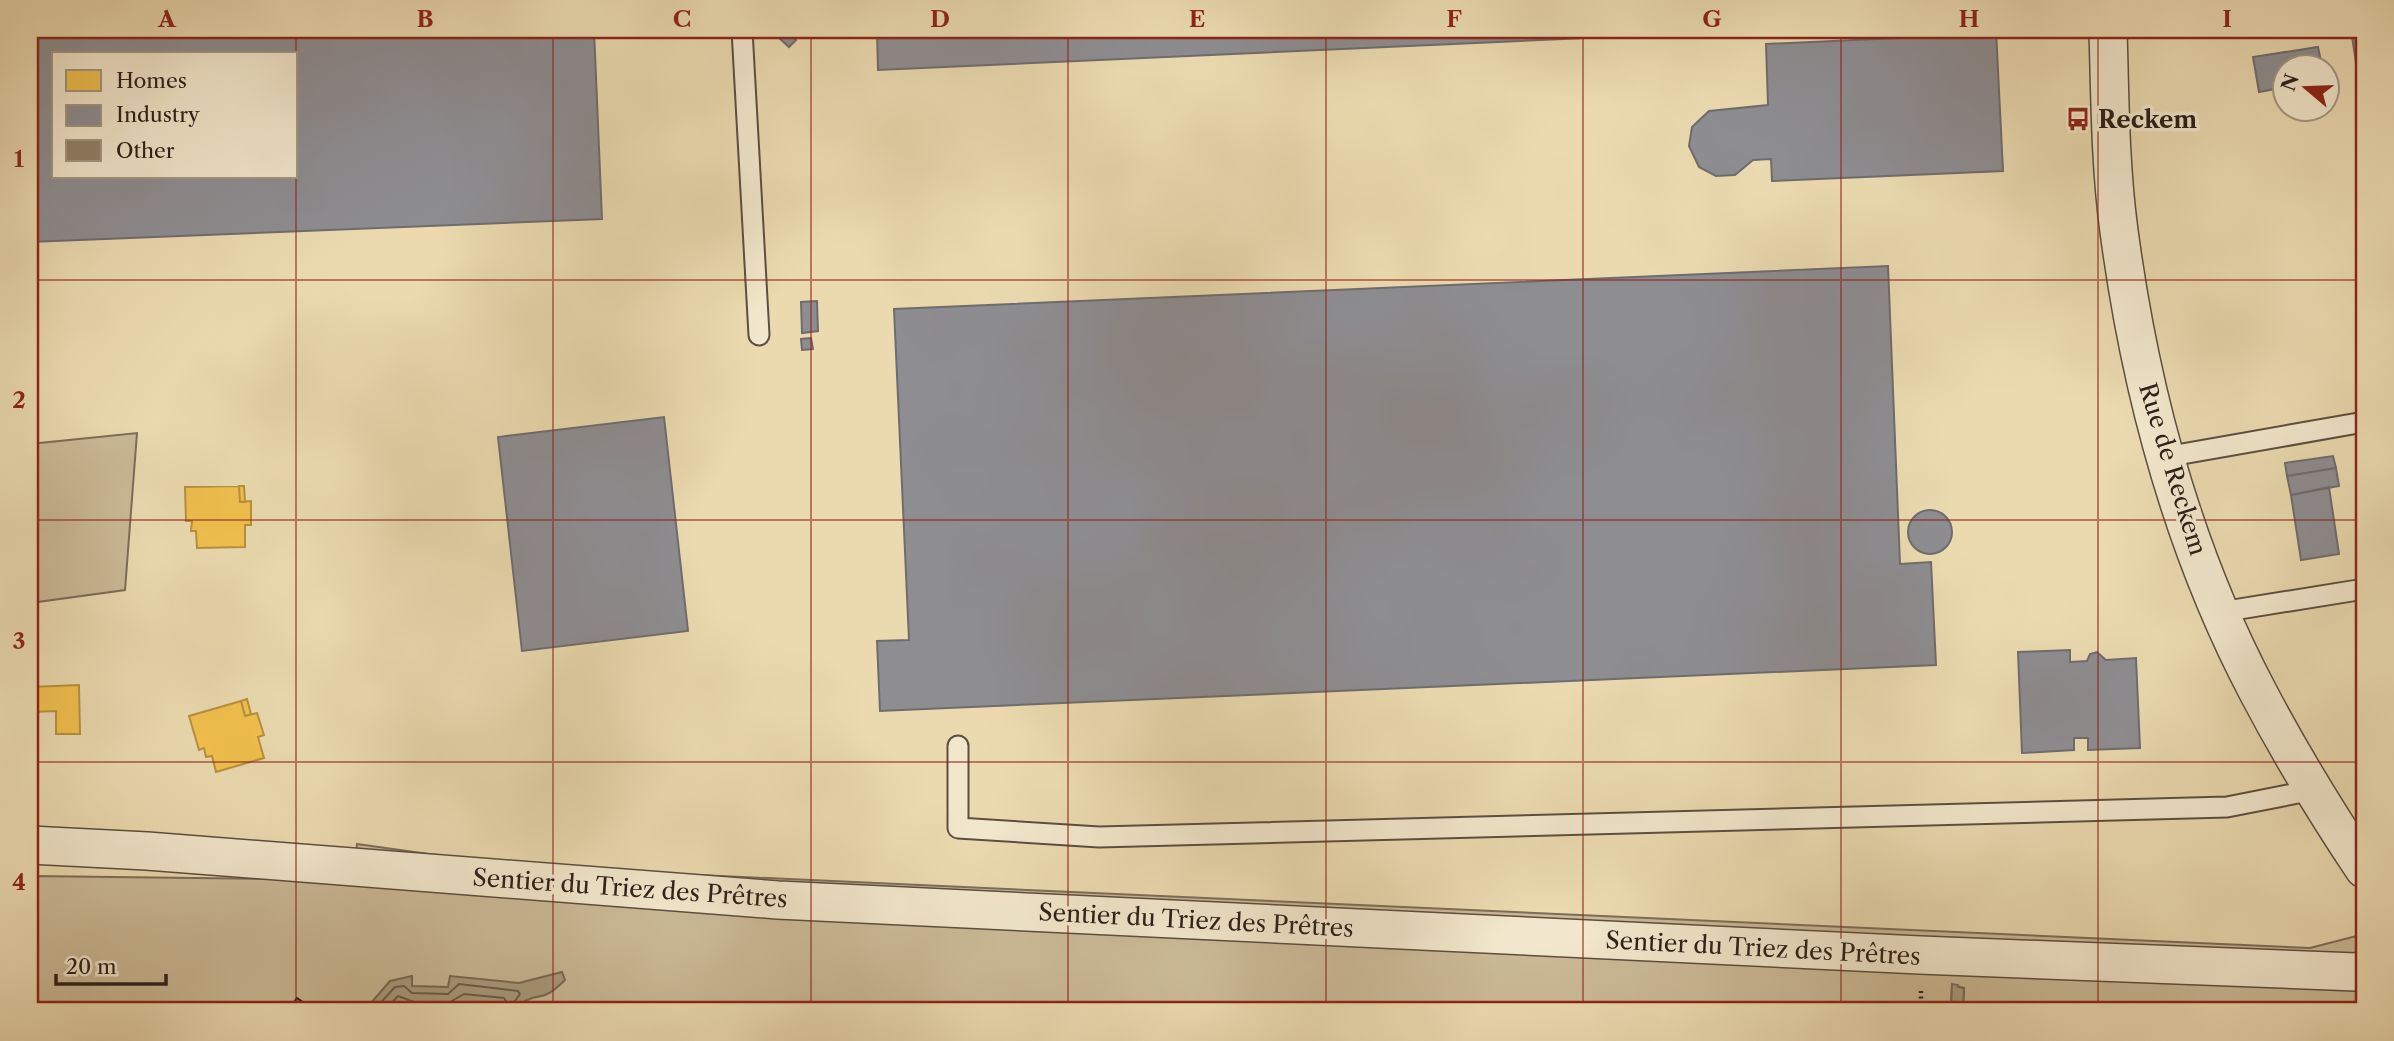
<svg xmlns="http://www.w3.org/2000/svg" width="2394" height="1041" font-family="'Libre Caslon Text',serif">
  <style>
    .green { fill: #cbba97; stroke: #7c6d59; stroke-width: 2 }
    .water { fill: #aa9b7d; stroke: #786a56; stroke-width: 2 }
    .homes { fill: #f2c14e; stroke: #b7913f; stroke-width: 2 }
    .industry { fill: #8d8d92; stroke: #706c6e; stroke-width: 2; fill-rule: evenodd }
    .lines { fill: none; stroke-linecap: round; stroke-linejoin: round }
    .shore { stroke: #6c5e4c; stroke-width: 2 }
    .building { fill: #908168; stroke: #2d201b; stroke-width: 2 }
    .service-casing { stroke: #5c4e40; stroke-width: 23 }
    .minor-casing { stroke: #5c4e40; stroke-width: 40 }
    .path { stroke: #2d201b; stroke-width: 4.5; stroke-dasharray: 2 3.5; stroke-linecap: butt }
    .service { stroke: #f2e7cc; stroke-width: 19 }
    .minor { stroke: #f2e7cc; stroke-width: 37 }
    .grid { fill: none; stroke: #8f2418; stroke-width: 2; stroke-opacity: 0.55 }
    .labels { text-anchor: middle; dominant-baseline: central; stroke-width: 7; stroke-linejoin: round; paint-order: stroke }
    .poi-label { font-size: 24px; font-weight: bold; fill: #2d201b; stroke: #f2e7cc; text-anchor: start }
    .street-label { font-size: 24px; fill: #2d201b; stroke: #f2e7cc }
    .neatline { fill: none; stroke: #8f2418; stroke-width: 2.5 }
    .grid-label { font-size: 23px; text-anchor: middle; font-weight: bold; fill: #8f2418 }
  </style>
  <rect width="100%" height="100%" fill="#ebdab0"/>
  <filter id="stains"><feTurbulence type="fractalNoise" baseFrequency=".00286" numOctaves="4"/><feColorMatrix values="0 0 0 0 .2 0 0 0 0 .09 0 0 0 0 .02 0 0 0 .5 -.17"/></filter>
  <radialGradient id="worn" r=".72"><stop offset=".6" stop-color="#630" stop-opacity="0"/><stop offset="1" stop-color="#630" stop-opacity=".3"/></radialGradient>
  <!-- green -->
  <path class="green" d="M137,433L125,590L30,603V444Z
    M357,844L522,867L2310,948L2364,934V1011H1963L1964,988L1952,985L1951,1011H30V922L33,876L354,880Z"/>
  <!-- water -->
  <path class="water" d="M562,972L565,980C559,986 553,992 545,995C536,998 530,997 522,1003L520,1011H364L390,981L412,976V986L448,987L450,976L519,983Z
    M1952,984L1958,985V987L1964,988L1963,1011H1951Z"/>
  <!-- homes -->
  <path class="homes" d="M239,486H244L245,502H240Z
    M239,486L240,502L251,501V525H245V547L197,548L196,531H191L192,521H186L185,487Z
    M79,685L80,734H56V711L30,712V687Z
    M247,699L251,714L245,716L241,701Z
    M241,701L245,716L257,713L264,735L258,737L264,758L216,772L212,756L206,757L204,748L199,750L189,716Z
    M30,774H36L37,793H30Z"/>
  <!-- industry -->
  <path class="industry" d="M30,30H594L602,219L30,242ZM54,54H296V177H54Z
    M785,30L796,40L789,47L778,37Z
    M877,30H1674V34L878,70Z
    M1897,30H1996L2003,171L1772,181L1771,159L1753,160L1735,175L1716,176L1699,167L1689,146L1692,127L1709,111L1768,105L1766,44L1898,38Z
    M2351,30H2364V115Z
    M2318,47L2322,66H2286V87L2259,92L2253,57Z
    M1888,266L1900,564L1931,562L1936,665L880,711L877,641L909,640L894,309Z
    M817,301L818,331L802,333L801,302Z
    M811,338L813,349L802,350L801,339Z
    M664,417L688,631L522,651L498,437Z
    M2333,456L2336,468L2287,476L2285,463Z
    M2336,468L2339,486L2291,495L2287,476Z
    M2329,487L2339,554L2301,560L2291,495Z
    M1908 532a22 22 0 1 1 44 0a22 22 0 1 1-44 0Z
    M2070,650V662L2087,661L2090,654L2097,652L2106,660L2136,658L2140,748L2088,750V738H2074V750L2022,753L2018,652Z"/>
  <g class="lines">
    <!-- shore -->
    <path class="shore" d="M373,1011L395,987L404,986L412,993L448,994L459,984L518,991L520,994L515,1001L514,1011
      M384,1011L398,996L414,1002H450L464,994L504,998L506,1001L505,1011"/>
  </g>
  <!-- building -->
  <path class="building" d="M297,998L316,1011H288Z"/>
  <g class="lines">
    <!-- service casing -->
    <g class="service-casing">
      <path id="service" d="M742,30L759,335
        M2165,457L2364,422
        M2221,612L2364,589
        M958,746V828L1099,837L2227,807L2313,790"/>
    </g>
    <!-- minor casing -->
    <g class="minor-casing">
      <path id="minor" d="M2108,30C2110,97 2110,165 2119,231C2140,389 2183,550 2258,692C2290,753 2326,812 2364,869
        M30,845L147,851L778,900L1920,955L2356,972L2364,970"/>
    </g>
    <!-- path -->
    <path class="path" d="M1921,991V1011"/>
    <!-- service -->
    <use href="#service" class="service"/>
    <!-- minor -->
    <use href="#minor" class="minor"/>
  </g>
  <!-- grid -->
  <path class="grid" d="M296,30V1011M553,30V1011M811,30V1011M1068,30V1011M1326,30V1011M1583,30V1011M1841,30V1011M2098,30V1011M30,280H2364M30,520H2364M30,762H2364"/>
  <!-- icons -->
  <defs>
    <g id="bus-bare" transform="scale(1.89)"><path d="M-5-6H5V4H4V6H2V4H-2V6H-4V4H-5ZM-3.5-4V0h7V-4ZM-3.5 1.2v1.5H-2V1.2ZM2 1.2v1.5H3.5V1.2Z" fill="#8f2418" stroke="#f2e7cc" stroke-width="2.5" paint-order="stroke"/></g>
  </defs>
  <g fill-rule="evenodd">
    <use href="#bus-bare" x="2078" y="119"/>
  </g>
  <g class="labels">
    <!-- poi labels -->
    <g class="poi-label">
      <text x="2098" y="119">Reckem</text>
    </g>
    <!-- street labels -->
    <g class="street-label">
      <text transform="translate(2173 469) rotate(73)">Rue de Reckem</text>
      <text transform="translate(630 888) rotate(4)">Sentier du Triez des Prêtres</text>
      <text transform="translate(1196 920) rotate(3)">Sentier du Triez des Prêtres</text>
      <text transform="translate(1763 948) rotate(3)">Sentier du Triez des Prêtres</text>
    </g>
  </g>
  <!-- margin -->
  <rect width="2394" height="1041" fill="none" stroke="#ebdab0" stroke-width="77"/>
  <!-- legend -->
  <rect x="52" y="52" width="245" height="126" fill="#f2e7cc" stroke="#a39785" stroke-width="2"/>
  <rect x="66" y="70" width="35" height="21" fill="#f2c14e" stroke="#a39785" stroke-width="2"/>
  <text x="116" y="88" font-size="21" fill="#2d201b">Homes</text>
  <rect x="66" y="105" width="35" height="21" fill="#8d8d92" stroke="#a39785" stroke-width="2"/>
  <text x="116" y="122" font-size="21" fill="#2d201b">Industry</text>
  <rect x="66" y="140" width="35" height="21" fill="#908168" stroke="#a39785" stroke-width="2"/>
  <text x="116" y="158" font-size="21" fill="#2d201b">Other</text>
  <!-- north arrow -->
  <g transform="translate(2306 88) rotate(289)"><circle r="33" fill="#f2e7cc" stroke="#a39785" stroke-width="2"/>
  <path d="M0-5L12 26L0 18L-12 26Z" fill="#8f2418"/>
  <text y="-10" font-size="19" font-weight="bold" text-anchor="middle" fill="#2d201b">N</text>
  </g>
  <!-- scale -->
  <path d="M56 974v10h110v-10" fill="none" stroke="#2d201b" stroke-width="3.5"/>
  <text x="66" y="974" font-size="21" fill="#2d201b" stroke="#f2e7cc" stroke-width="5" paint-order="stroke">20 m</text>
  <rect x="38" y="38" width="2318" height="964" class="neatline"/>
  <g class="grid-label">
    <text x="167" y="27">A</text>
    <text x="425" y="27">B</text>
    <text x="682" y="27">C</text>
    <text x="940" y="27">D</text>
    <text x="1197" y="27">E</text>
    <text x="1454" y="27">F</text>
    <text x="1712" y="27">G</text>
    <text x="1969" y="27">H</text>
    <text x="2227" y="27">I</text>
    <text x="19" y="167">1</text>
    <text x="19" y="408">2</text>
    <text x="19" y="649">3</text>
    <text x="19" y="890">4</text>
  </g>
  <rect width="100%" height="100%" filter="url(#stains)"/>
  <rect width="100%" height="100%" fill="url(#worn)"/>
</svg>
